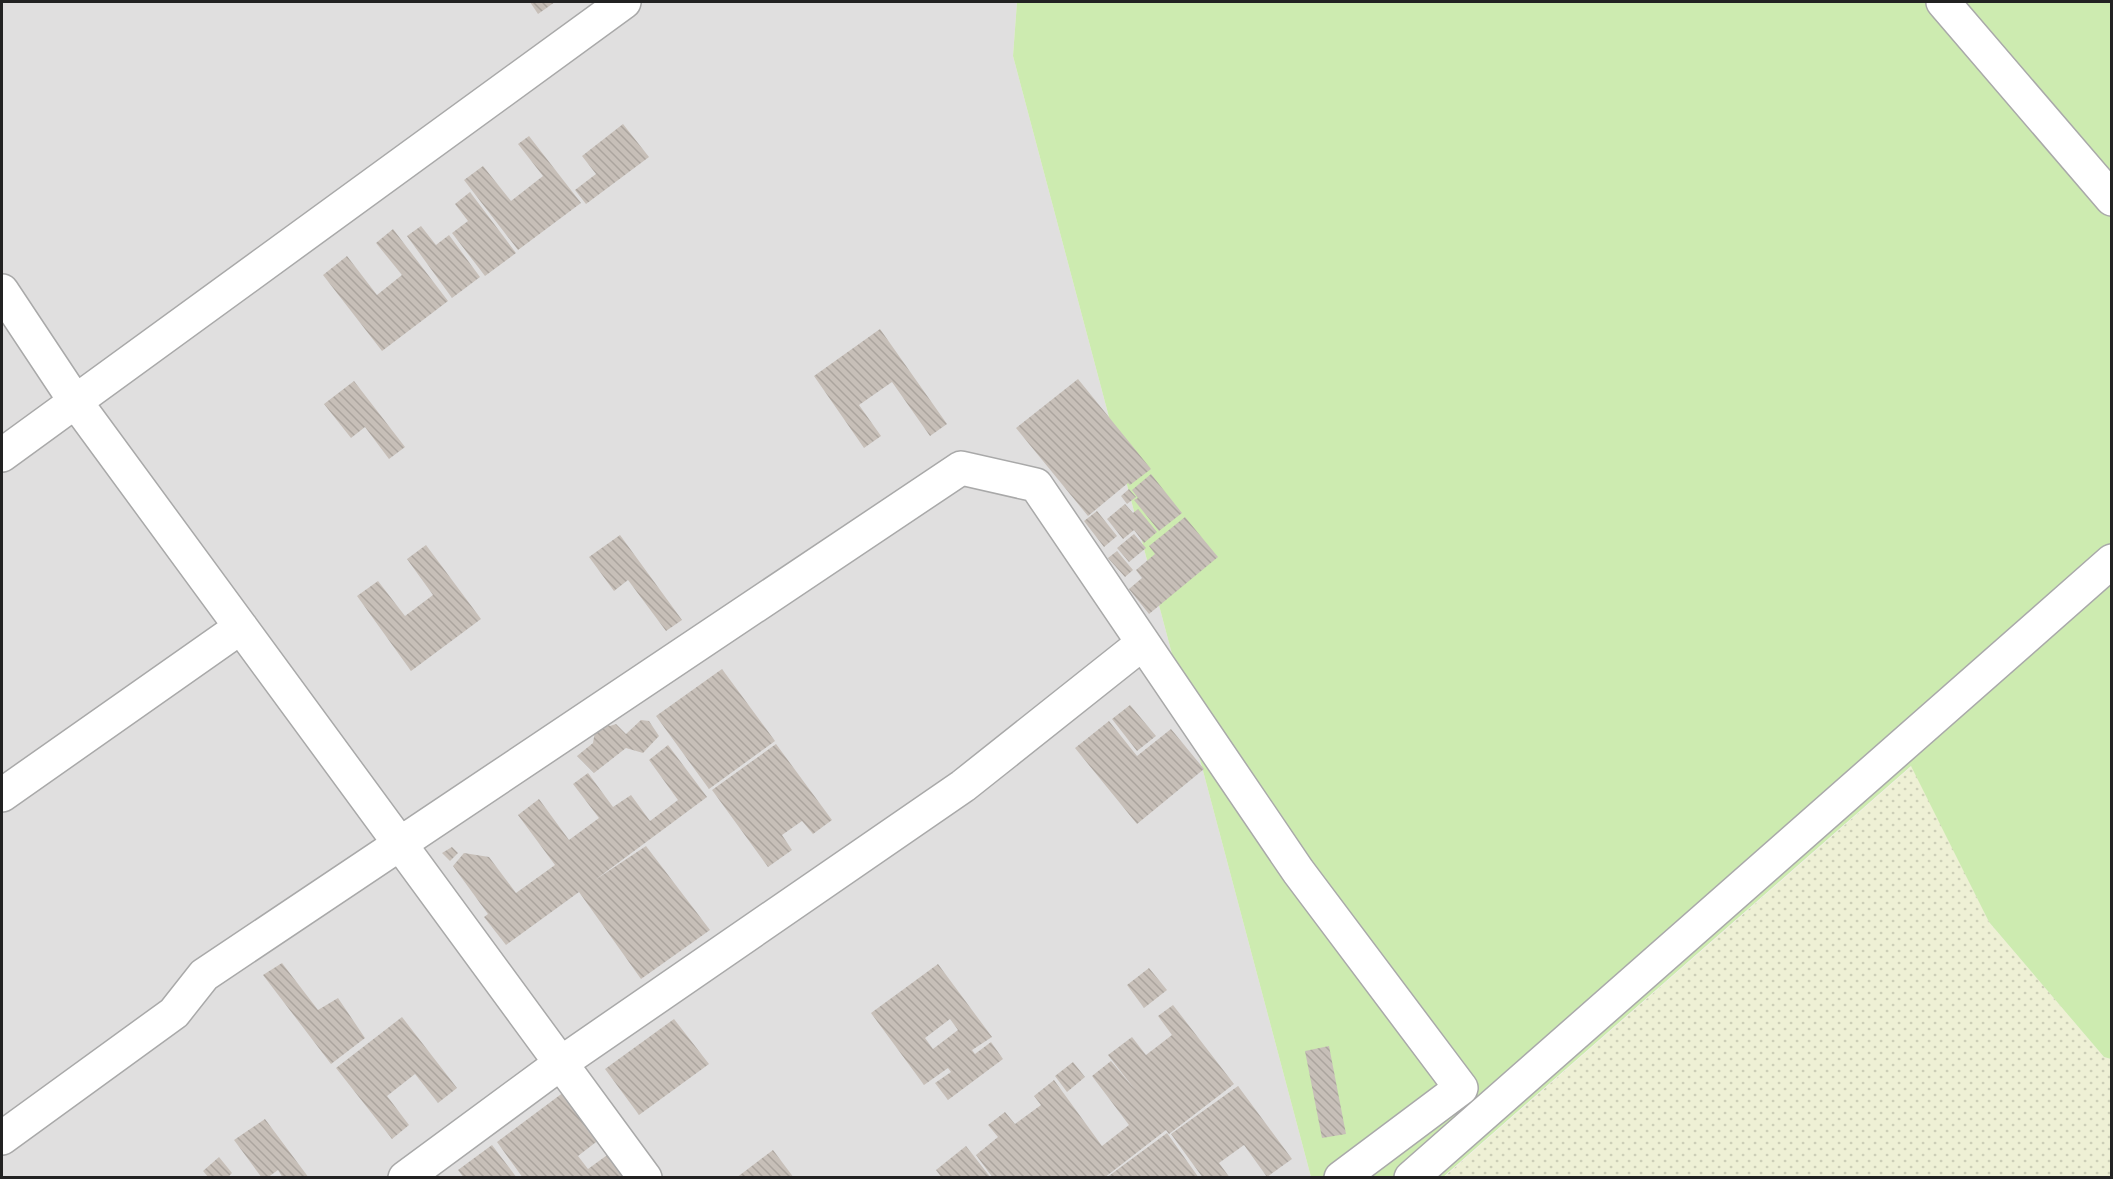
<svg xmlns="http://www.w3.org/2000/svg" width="2113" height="1179" font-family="Arial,sans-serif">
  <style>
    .residential { fill: #e0dfdf }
    .farmland { fill: url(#farmland-dots) }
    .grass { fill: #cdebb0 }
    .building { fill: url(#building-back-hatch); fill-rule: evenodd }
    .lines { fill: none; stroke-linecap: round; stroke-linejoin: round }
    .street-casing { stroke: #a9a9a9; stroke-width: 36 }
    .street { stroke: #fff; stroke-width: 33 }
  </style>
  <defs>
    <pattern id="farmland-dots" width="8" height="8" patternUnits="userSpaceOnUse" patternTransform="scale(1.5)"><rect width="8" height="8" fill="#eef0d5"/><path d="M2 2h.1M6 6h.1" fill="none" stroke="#ccceb7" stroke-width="1.8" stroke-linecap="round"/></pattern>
    <pattern id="building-back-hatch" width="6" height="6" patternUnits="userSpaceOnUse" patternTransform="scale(1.5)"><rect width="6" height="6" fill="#c7bfb8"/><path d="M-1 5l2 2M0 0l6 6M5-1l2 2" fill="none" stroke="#aba49e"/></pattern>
  </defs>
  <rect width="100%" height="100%" fill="#f2efe9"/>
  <!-- residential -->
  <path class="residential" d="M2,2H1017L1013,56L1311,1177L2,1178Z"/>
  <!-- farmland -->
  <path class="farmland" d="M1912,766L1989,922L2104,1057L2111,1059V1177L1443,1178Z"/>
  <!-- grass -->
  <path class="grass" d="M1017,2H2111V1059L2104,1057L1989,922L1911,766L1443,1177H1311L1013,56Z"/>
  <!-- building -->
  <path class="building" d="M530,2H555L538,14Z
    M623,124L649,157L586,204L575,190L596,174L582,156Z
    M529,136L581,203L518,250L464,180L483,166L511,201L543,176L518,144Z
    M470,192L516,253L485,276L452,233L468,221L455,204Z
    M421,226L436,245L449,235L480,277L452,298L407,236Z
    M393,229L448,301L382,351L323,275L347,256L377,295L402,275L376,243Z
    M880,329L947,424L930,436L892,382L859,405L881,436L864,448L814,376Z
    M1078,379L1151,469L1130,485L1128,483L1088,516L1016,428Z
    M354,381L405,447L389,459L365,427L351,438L324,404Z
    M1151,474L1182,513L1159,531L1134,500L1138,498L1132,490Z
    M1129,489L1136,497L1127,504L1121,496Z
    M1125,504L1133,513L1138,509L1157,532L1144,543L1134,530L1123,539L1107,519Z
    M1097,511L1117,536L1104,547L1084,521Z
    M1185,517L1218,557L1149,614L1129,589L1142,578L1136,570L1155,554L1149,546Z
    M1134,534L1146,548L1129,562L1117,548Z
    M620,535L682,620L666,631L628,580L614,591L589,557Z
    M426,545L481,619L411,671L357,596L378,581L405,616L433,595L407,559Z
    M1117,551L1133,570L1125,577L1108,558Z
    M722,669L775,741L709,789L656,716Z
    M1130,705L1156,736L1137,751L1112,719Z
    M597,719L610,726L616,724L626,734L641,720L649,721L659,736L643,753L626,748L594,773L577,756L593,743Z
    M1109,721L1137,756L1171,729L1204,769L1137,824L1075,748Z
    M776,744L832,820L813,834L802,821L782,835L792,850L768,867L712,790Z
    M668,745L707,797L595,880L646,846L710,930L641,979L579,892L506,945L484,917L488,914L453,866L464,853L489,857L516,893L555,865L518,815L539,799L569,840L599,818L573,784L588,773L613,807L631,795L650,821L678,800L649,760Z
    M452,847L458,853L450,861L442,853Z
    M282,963L318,1010L338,998L365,1038L331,1064L263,975Z
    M938,964L992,1037L972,1050L975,1054L991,1042L1003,1059L948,1100L935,1083L951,1072L948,1068L924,1085L871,1013ZM950,1019L958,1030L933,1049L925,1038Z
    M1149,968L1167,990L1144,1008L1127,985Z
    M1173,1005L1234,1084L1169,1134L1166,1130L1104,1178H993L976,1155L998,1137L988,1125L1005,1112L1015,1124L1041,1105L1034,1096L1054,1080L1102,1146L1129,1125L1092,1076L1111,1061L1136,1091L1108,1055L1132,1037L1146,1055L1172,1035L1158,1016Z
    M402,1017L457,1088L438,1103L415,1074L387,1096L409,1125L392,1139L336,1068Z
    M674,1019L709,1064L639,1115L605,1069Z
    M1329,1046L1346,1134L1322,1138L1305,1051Z
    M1073,1062L1085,1077L1067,1092L1055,1076Z
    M1238,1086L1292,1159L1267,1177L1244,1145L1219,1163L1230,1178H1203L1171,1134Z
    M564,1092L600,1139L578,1156L588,1169L610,1153L629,1178H523L497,1142Z
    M265,1119L309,1178H283L278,1170L267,1178H262L234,1140Z
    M1167,1133L1199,1178H1106Z
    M492,1145L517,1178H464L458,1170Z
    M966,1146L991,1178H942L936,1170Z
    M773,1150L794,1178H736Z
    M219,1157L232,1173L227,1178H209L203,1171Z"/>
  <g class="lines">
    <!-- street casing -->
    <g class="street-casing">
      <path id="street" d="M1943,2L2112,199
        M2,291L75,401L645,1178
        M2,455L624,2
        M2,795L241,627
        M2,1138L174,1013L204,975L961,468L1036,485L1298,871L1461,1088L1341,1178
        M405,1178L561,1063L963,786L1143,643
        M1411,1178L2112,561"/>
    </g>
    <!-- street -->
    <use href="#street" class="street"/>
  </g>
  <!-- border -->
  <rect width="2113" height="1179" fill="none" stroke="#222222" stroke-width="6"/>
</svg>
